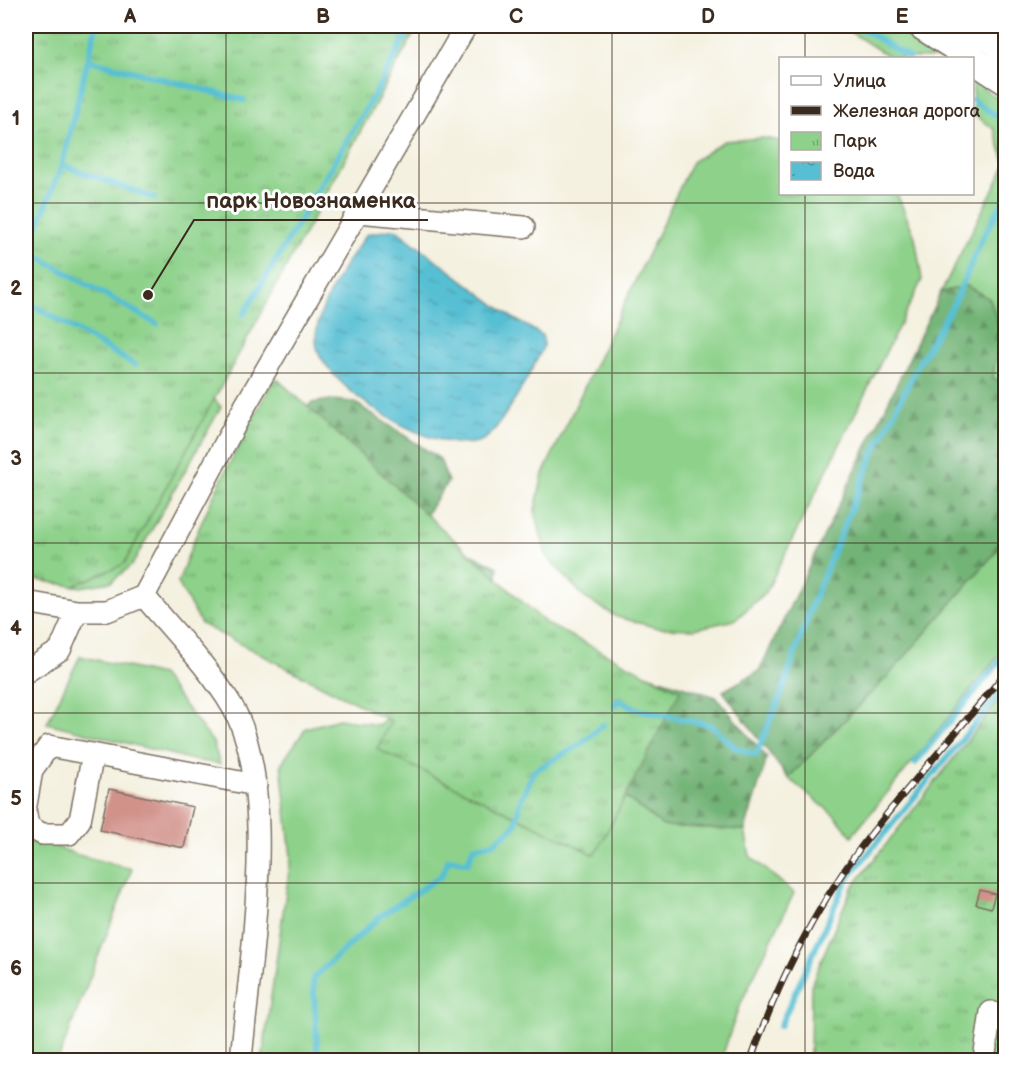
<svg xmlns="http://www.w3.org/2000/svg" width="1031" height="1086" font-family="'Balsamiq Sans',sans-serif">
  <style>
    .green { fill: #8dd18a; stroke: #647e54; stroke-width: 1.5 }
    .forest { fill: url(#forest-firs); stroke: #566e4a; stroke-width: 1.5 }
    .park { fill: url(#park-tufts); stroke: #647e54; stroke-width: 1.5 }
    .water { fill: url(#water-ripples); stroke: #487478; stroke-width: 1.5 }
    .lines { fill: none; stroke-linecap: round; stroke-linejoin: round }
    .stream { stroke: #56bfd3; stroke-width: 6 }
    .building { fill: #d1928a }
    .minor-casing { stroke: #7c7062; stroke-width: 24 }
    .major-casing { stroke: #7c7062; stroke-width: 30 }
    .minor { stroke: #fff; stroke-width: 21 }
    .major { stroke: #fff; stroke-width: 27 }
    .rail-casing { stroke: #3b2a1e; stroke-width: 7 }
    .rail { stroke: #fff; stroke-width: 4.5; stroke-dasharray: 14; stroke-linecap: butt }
    .grid { fill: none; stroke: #3b2a1e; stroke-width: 1.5; stroke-opacity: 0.55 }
    .leader { fill: none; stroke: #3b2a1e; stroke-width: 2 }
    .callout-dot { fill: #3b2a1e; stroke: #fff; stroke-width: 2 }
    .callout-label { font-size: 22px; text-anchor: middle; font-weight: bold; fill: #3b2a1e; stroke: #fff; stroke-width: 6; stroke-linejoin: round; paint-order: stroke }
    .neatline { fill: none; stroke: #3b2a1e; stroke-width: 2 }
    .grid-label { font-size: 20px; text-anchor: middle; font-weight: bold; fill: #3b2a1e }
  </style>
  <defs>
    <pattern id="forest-firs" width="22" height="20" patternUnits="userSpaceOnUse" patternTransform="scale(1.5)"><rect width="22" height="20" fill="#72b376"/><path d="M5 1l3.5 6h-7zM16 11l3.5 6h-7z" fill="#5f9260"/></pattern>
    <pattern id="park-tufts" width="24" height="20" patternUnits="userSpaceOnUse" patternTransform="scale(1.5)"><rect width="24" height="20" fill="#8dd18a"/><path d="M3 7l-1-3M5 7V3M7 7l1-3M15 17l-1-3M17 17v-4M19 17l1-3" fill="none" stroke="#74aa70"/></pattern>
    <pattern id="water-ripples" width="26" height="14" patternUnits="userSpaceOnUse" patternTransform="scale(1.5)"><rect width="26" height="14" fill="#56bfd3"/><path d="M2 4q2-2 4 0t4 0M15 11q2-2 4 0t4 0" fill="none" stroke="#489bab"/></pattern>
  </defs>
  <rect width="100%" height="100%" fill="#fff"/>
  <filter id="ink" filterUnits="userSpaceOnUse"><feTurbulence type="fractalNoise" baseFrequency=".0167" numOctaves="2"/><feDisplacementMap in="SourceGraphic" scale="12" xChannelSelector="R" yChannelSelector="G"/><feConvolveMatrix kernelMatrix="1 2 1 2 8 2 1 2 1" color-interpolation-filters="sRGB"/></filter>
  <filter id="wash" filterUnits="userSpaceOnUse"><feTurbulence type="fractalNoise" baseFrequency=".008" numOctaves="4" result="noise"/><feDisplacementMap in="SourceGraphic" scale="24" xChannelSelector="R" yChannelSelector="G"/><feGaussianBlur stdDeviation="1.35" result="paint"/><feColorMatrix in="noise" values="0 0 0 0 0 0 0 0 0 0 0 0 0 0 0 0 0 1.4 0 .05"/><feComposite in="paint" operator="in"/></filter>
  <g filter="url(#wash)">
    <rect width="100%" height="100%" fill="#f4f1e0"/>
    <!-- green -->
    <path class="green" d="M841,26H891L939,58H891Z
      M973,81L1005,104V161L994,129L973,114Z
      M763,138L780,141V194H897L915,237L922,280L766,592L735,620L694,629L658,628L617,617L585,598L546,556L535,511L543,474L692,162L724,141Z
      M1005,166V384L993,378L1000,330L967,286L941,292Z
      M26,285L208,391L221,407L132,565L111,582L81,587L26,578Z
      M1005,541V648L852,836L834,815L788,778L888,676Z
      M80,656L161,675L213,742L220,764L193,760L47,723Z
      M418,693L588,768L663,826L745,830L750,856L794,893L738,1009L721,1060H262L291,857L281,764L306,728L339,719L378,725Z
      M26,835L78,855L132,869L58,1060H26Z"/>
    <!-- forest -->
    <path class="forest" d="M967,286L990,299L1000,330L993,378L1005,384V541L888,676L788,778L723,691L759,671L941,292Z
      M331,400L354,402L440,459L448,482L427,513L431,542L466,551L498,567L495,602L638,672L716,697L767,758L745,830L663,826L588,768L288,429L311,403Z"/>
    <!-- park -->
    <path class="park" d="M26,26H418L124,564L73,586L26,578Z
      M275,377L547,624L680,691L595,855L377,749L391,721L201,624L178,583C202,511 239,445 275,377Z
      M1005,693V1060H956L945,1057L810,1056L811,985L851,889Z"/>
    <!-- water -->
    <path class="water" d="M395,229L513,318L542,335L544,345C535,365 502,426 486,438C447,466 316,385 316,340C315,309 348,259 367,234Z"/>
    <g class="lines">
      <!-- stream -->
      <path class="stream" d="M96,26L62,165L28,251L157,324
        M858,26L909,58
        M89,60L244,100
        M972,100L1006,122
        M62,165L154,198
        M26,301L135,365
        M244,314L377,90L411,26
        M615,706L618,700L640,710L711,725L736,748L756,755L782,692L812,604L873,455L919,363L955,301L983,237L1006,197
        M915,763L1006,654
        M780,1026L847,879L1006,686
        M318,1060L313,978L382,915L441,876L449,859L468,863L473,848L494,843L515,826L521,800L534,771L581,744L603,725"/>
    </g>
    <g id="blocks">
      <!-- building -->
      <path class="building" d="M109,789L193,807L184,848L100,830Z
        M980,890L995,894L991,908L976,904Z"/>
    </g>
  </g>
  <g filter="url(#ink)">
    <use href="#blocks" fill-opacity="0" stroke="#7c7062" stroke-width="1.5"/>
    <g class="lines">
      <!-- minor casing -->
      <g class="minor-casing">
        <path id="minor" d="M358,212L524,227
          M144,596L245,406L466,26
          M144,596C173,631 208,666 232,706C280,787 249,967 241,1060
          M26,602L77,611H107L144,596
          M26,672L60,650L77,611
          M26,805L32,770L49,746L256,785
          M26,814L28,826L42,834H69L80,820L93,754
          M984,1060L991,1012L1006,1019"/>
      </g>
      <!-- major casing -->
      <g class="major-casing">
        <path id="major" d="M922,26L972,58
          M971,26L1006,49
          M972,59L1006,81"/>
      </g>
      <!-- minor -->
      <use href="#minor" class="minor"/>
      <!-- major -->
      <use href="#major" class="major"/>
      <!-- rail casing -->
      <g class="rail-casing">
        <path id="rail" d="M751,1060C776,986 814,910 861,847C907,786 959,731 1006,672"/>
      </g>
      <!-- rail -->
      <use href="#rail" class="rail"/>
    </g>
  </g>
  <!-- grid -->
  <path class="grid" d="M226,26V1060M419,26V1060M612,26V1060M805,26V58M805,194V1060M26,203H1006M26,373H1006M26,543H1006M26,713H1006M26,883H1006"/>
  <!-- callouts -->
  <path class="leader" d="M148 295L194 220H428"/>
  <circle class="callout-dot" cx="148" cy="295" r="6"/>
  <g class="callout-label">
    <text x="311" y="208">парк Новознаменка</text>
  </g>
  <!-- margin -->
  <rect width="1031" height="1086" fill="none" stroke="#fff" stroke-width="66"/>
  <!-- legend -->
  <rect x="779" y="57" width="195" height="138" fill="#ffffff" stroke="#b1aaa5" stroke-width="1.5"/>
  <rect x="791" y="76" width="30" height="9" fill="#ffffff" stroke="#b1aaa5" stroke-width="1.5"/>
  <text x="833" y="87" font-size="18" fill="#3b2a1e">Улица</text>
  <rect x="791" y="106" width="30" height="9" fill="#3b2a1e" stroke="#b1aaa5" stroke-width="1.5"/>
  <text x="833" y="117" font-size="18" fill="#3b2a1e">Железная дорога</text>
  <rect x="791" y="132" width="30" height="18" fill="url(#park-tufts)" stroke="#b1aaa5" stroke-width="1.5"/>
  <text x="833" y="147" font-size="18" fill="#3b2a1e">Парк</text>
  <rect x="791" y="162" width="30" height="18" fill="url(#water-ripples)" stroke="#b1aaa5" stroke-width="1.5"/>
  <text x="833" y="177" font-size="18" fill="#3b2a1e">Вода</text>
  <rect x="33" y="33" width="965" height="1020" class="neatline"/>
  <g class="grid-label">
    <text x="130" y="23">A</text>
    <text x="323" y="23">B</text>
    <text x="516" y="23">C</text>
    <text x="708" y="23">D</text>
    <text x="902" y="23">E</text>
    <text x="16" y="125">1</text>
    <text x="16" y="295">2</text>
    <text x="16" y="465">3</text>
    <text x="16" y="635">4</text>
    <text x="16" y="805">5</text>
    <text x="16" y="975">6</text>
  </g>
</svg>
